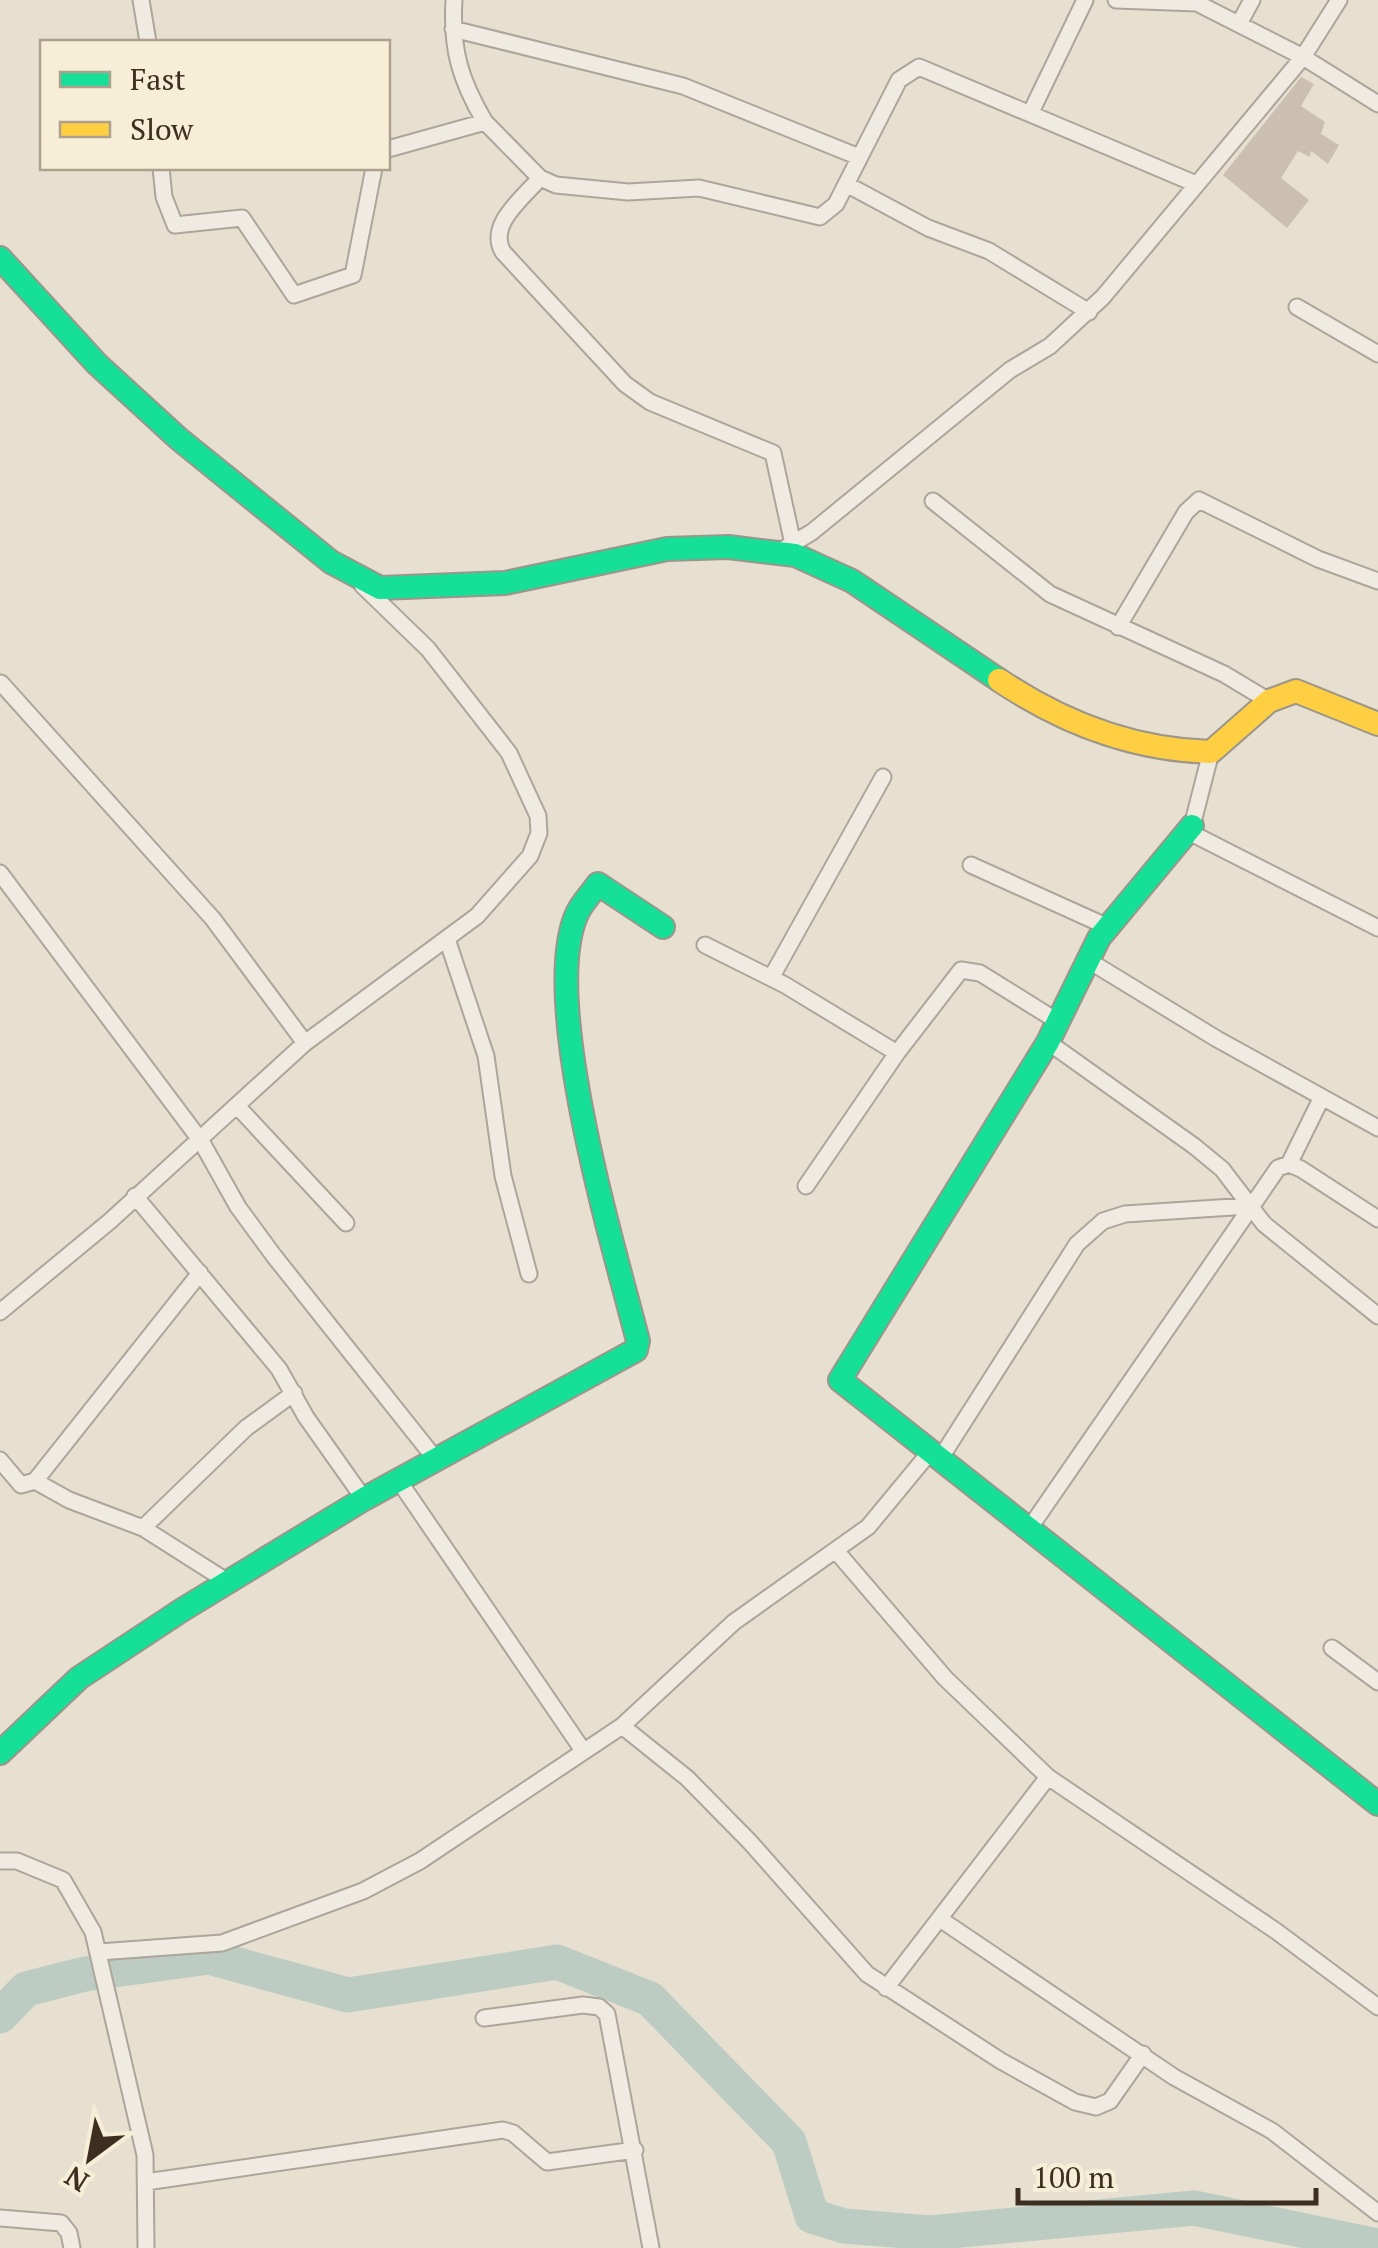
<svg xmlns="http://www.w3.org/2000/svg" width="1378" height="2248" font-family="'PT Serif',serif">
  <style>
    .lines { fill: none; stroke-linecap: round; stroke-linejoin: round }
    .river { stroke: #bcccc2; stroke-width: 35 }
    .building { fill: #cbbfb2 }
    .street-casing { stroke: #ada599; stroke-width: 19 }
    .fast-casing { stroke: #9c958a; stroke-width: 26 }
    .slow-casing { stroke: #9c958a; stroke-width: 26 }
    .street { stroke: #efebe3; stroke-width: 15 }
    .fast { stroke: #16e098; stroke-width: 22 }
    .slow { stroke: #ffcf43; stroke-width: 22 }
  </style>
  <rect width="100%" height="100%" fill="#e7e0d1"/>
  <g class="lines">
    <!-- river -->
    <path class="river" d="M0,2016L26,1989L85,1974L209,1957L348,1995L557,1962L650,1999L789,2142L812,2216L844,2226L930,2233L1194,2208L1378,2246"/>
  </g>
  <!-- building -->
  <path class="building" d="M1301,77L1314,84L1301,106L1325,122L1321,134L1339,145L1328,164L1311,151L1310,157L1298,151L1281,178L1309,200L1287,228L1223,175Z"/>
  <g class="lines">
    <!-- street casing -->
    <g class="street-casing">
      <path id="street" d="M141,0L148,42
        M1116,0L1197,3L1303,57L1378,104
        M1240,22L1252,0
        M453,29L683,86L859,157
        M1031,112L1085,0
        M485,122L540,178L556,185L628,192L699,188L820,217L836,204L899,80L919,67L1196,184
        M388,149L485,122C460,80 451,49 454,0
        M161,168L164,197L175,225L242,218L294,295L353,275L374,168
        M540,178C523,198 487,225 503,252L625,384L650,402L773,453L793,544
        M846,184L928,228L989,251L1089,312
        M1297,307L1378,354
        M933,501L1050,594L1224,674L1269,701
        M777,553L812,532L1010,370L1050,346L1103,297L1303,57L1339,0
        M1118,627L1186,512L1199,500L1318,559L1378,581
        M1,683L213,919L305,1043
        M1211,752L1192,826L1195,835L1378,928
        M971,865L1108,927
        M0,873L201,1141L238,1207L274,1256L437,1461
        M447,939L486,1056L503,1176L529,1274
        M705,945L785,985L897,1053
        M1086,959L1217,1039L1378,1128
        M771,978L883,777
        M1048,1042L1194,1146L1222,1169L1264,1224L1378,1316
        M238,1107L346,1223
        M1289,1164L1321,1099
        M806,1186L897,1053L961,970L980,973L1057,1021
        M135,1196L279,1369L306,1417L364,1499
        M0,1312L110,1221L305,1043L477,916L530,856L539,833L538,816L509,753L428,649L362,585
        M940,1459L1077,1244L1103,1221L1125,1214L1248,1206
        M0,1460L21,1485L35,1481L200,1273
        M35,1481L69,1500L143,1528L228,1582
        M399,1481L582,1749
        M1031,1526L1278,1168L1289,1164L1301,1169L1378,1219
        M143,1528L246,1428L294,1393
        M837,1552L945,1678L1048,1777L1276,1931L1378,2007
        M1332,1648L1378,1682
        M622,1726L734,1622L868,1527L930,1452
        M0,1861H17L63,1880L93,1932L145,2155L146,2248
        M940,1919L1174,2077L1272,2131L1378,2213
        M99,1952L222,1943L363,1891L420,1861L622,1726L687,1778L749,1841L867,1974L1001,2061L1075,2102L1096,2107L1110,2101L1143,2054
        M886,1988L1048,1777
        M484,2018L583,2005L599,2007L607,2014L651,2248
        M146,2182L503,2130L513,2133L547,2162L635,2150
        M0,2218L61,2223L69,2233L72,2248"/>
    </g>
    <!-- fast casing -->
    <g class="fast-casing">
      <path id="fast" d="M0,258L97,364L179,439L331,562L380,588L505,583L667,549L728,547L795,555L852,581L999,680
        M1192,826L1099,938L1048,1042L840,1380L1378,1804
        M0,1753L79,1678L182,1610L364,1499L636,1350L638,1341C614,1247 540,1003 576,916C580,905 591,894 598,884L663,927"/>
    </g>
    <!-- slow casing -->
    <g class="slow-casing">
      <path id="slow" d="M999,680C1063,723 1133,750 1211,752L1269,701L1296,691L1378,724"/>
    </g>
    <!-- street -->
    <use href="#street" class="street"/>
    <!-- fast -->
    <use href="#fast" class="fast"/>
    <!-- slow -->
    <use href="#slow" class="slow"/>
  </g>
  <!-- legend -->
  <rect x="40" y="40" width="350" height="130" fill="#f7eed8" stroke="#ada18e" stroke-width="2.5"/>
  <rect x="60" y="72" width="50" height="15" fill="#16e098" stroke="#ada18e" stroke-width="2.5"/>
  <text x="130" y="90" font-size="30" fill="#3d2e20">Fast</text>
  <rect x="60" y="122" width="50" height="15" fill="#ffcf43" stroke="#ada18e" stroke-width="2.5"/>
  <text x="130" y="140" font-size="30" fill="#3d2e20">Slow</text>
  <!-- north arrow -->
  <g transform="translate(90 2158) rotate(212)" stroke="#f7eed8" stroke-width="8" paint-order="stroke">
  <path d="M0-8L18 38L0 25L-18 38Z" fill="#3d2e20"/>
  <text y="-15" font-size="28" font-weight="bold" text-anchor="middle" fill="#3d2e20">N</text>
  </g>
  <!-- scale -->
  <path d="M1018 2188v15h298v-15" fill="none" stroke="#3d2e20" stroke-width="5"/>
  <text x="1033" y="2188" font-size="30" fill="#3d2e20" stroke="#f7eed8" stroke-width="8" paint-order="stroke">100 m</text>
</svg>
